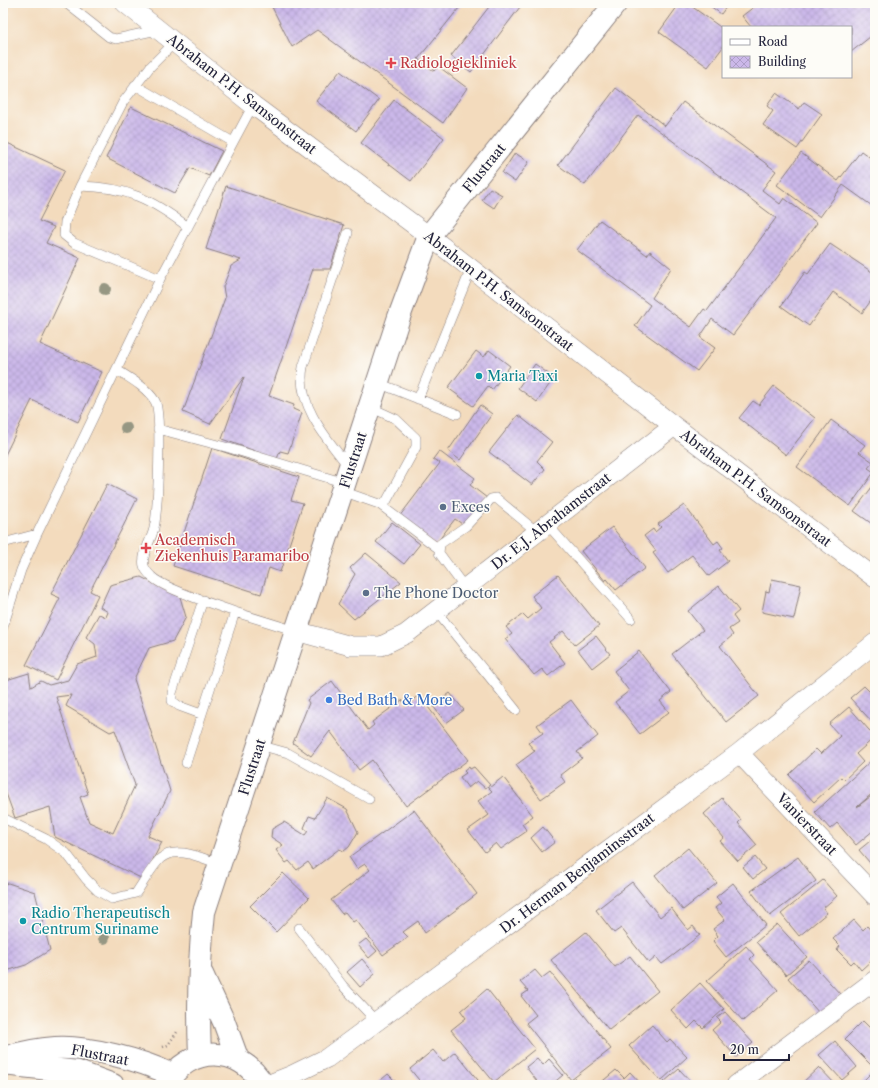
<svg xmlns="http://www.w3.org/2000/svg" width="878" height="1088" font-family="'Libre Caslon Text',serif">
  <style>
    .building { fill: url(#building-cross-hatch); fill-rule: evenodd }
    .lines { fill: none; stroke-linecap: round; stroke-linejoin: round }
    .service-casing { stroke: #8a7e7c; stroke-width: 10 }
    .minor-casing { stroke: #8a7e7c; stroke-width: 20 }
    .tertiary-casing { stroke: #8a7e7c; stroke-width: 24 }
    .path { stroke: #8a7e7c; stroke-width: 2.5; stroke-dasharray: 1 3; stroke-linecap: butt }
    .service { stroke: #fff; stroke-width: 9 }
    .minor { stroke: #fff; stroke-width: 19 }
    .tertiary { stroke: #fff; stroke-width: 22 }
    .tree { fill: #969783 }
    .health-dot { fill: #e0444e; stroke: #fdfcf7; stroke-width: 1.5 }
    .culture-dot { fill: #0f9aa8; stroke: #fdfcf7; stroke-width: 1.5 }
    .service-dot { fill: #5c6f8a; stroke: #fdfcf7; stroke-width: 1.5 }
    .shop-dot { fill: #3f7fe0; stroke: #fdfcf7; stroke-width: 1.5 }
    .labels { text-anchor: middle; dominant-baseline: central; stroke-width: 3; stroke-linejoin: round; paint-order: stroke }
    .health-label { font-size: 14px; fill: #be3a42; stroke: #fdfcf7; text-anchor: start }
    .street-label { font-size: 14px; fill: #22223b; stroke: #fdfcf7 }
    .culture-label { font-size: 14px; fill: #0d838f; stroke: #fdfcf7; text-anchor: start }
    .service-label { font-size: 14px; fill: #4e5e75; stroke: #fdfcf7; text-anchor: start }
    .shop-label { font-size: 14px; fill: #366cbe; stroke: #fdfcf7; text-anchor: start }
  </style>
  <defs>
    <pattern id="building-cross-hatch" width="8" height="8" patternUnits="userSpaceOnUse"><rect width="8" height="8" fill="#cbb8e9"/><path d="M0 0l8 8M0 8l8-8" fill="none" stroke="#ae9ec9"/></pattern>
  </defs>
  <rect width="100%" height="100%" fill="#fdfcf7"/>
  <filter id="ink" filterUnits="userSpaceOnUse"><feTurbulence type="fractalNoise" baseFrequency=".025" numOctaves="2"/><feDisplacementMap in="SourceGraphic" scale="8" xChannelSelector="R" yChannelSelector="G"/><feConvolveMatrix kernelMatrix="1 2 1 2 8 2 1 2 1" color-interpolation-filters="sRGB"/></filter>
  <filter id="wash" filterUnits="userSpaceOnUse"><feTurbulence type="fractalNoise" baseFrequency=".012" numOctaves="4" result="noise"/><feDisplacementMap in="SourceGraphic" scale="16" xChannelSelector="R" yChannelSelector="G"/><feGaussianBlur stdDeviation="0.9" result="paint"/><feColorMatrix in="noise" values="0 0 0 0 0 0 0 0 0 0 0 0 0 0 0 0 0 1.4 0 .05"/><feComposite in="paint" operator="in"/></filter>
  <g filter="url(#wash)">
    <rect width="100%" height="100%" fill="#f3dbbd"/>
    <g id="blocks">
      <!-- building -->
      <path class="building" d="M285,3H463L418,59L434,71L438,66L467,88L443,123L317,30L292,47L272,7L287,4Z
        M492,3H514L520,7L471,72L451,56Z
        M680,3H687L723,29V47L708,67L659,32Z
        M706,3H729L721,14Z
        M759,3H875V33L851,52V27H751L742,16Z
        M340,71L379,100L356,131L316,101Z
        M616,88L665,126L683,102L776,171L762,190L780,204L784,198L817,223L733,335L712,319L700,337L715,348L697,371L635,326L650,305L577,250L600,220L647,255L650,251L671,268L652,298L691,327L704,309L707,311L776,218L638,115L585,185L558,165Z
        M776,93L799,109L804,102L822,114L797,149L763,125L773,111L767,106Z
        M394,100L444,138L411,181L361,143Z
        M131,107L222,151L209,176L190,168L175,193L106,158Z
        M3,141L65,170L39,221L54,227L46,243L80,258L40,344L102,372L78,422L32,400L3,459Z
        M861,151L875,161V208L843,185L820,217L777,185L801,153L838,181Z
        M515,153L529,162L515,182L502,173Z
        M226,186L344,225L330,269H313L269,396L294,405L293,409L302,413L288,453L280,451L277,459L222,439L244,377L210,424L183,412L225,298L223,287L231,266L241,260L206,249Z
        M490,188L502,195L494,208L482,200Z
        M830,244L875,274V295L862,313L833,292L809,326L781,306L805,272L808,274Z
        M489,350L510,366L492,390L488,386L473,406L448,388L476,351L484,357Z
        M535,364L554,378L537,402L518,388Z
        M774,386L815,418L786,455L739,418L753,401L759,405Z
        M480,405L492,414L460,460L448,451Z
        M518,415L552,442L537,461L545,469L532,485L489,452Z
        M831,420L865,445L859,452L873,462L868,468L874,472L850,506L797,467Z
        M212,448L299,477L291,500L303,503L280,572L269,568L261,594L173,566Z
        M439,451L475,478L470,485L487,498L465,526L455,519L435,545L399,517L440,463L433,459Z
        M875,483V526L854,511Z
        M107,484L137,499L90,591L98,595L56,680L26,665L60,598L51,594Z
        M684,505L714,544L718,541L723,548L720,550L728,561L709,576L692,555L668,573L653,553L656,551L644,536L653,529L655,532L661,527L658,524Z
        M392,522L420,544L404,564L376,542Z
        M612,527L645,568L616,590L607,579L605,581L581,551Z
        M366,553L401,582L354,619L338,604L355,574L350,568Z
        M558,575L599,626L575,645L563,631L549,642L565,663L548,676L542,669L534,675L505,639L512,634L506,627L523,614L528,619L541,608L532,596Z
        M141,577L180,597L186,617L173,641L149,648L134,679L170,791L148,836L162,842L143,879L55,837L50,807L15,818L3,785V681L29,673L31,687L41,681L49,685L68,680L77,664L97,657L95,644L86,637L99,614L106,617L108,612L100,607L110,585ZM71,695L66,706L110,732L115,730L135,785L113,833L89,822L80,797L88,794L56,697Z
        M772,579L801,585L794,619L762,612L766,591L769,592Z
        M719,586L739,611L733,616L738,623L729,629L733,635L720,646L759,696L726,722L672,654L703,630L688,611Z
        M596,636L610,654L592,668L578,650Z
        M639,651L671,692L660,701L669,712L640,734L615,702L629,691L614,671Z
        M332,681L368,730L374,725L372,722L402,700L406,705L419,695L468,760L406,806L372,760L359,770L330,731L311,756L293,743L309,703L307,700Z
        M864,686L873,695L875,693V725L850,698Z
        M450,693L464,710L446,723L433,706Z
        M571,700L598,736L577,752L582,758L560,775L565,782L541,799L516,765L535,751L528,743L543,733L537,725Z
        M849,707L875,737L856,754L863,762L844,780L841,777L814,802L789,775L816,749L821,754L840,736L829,724Z
        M875,757V791L857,807L875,793V829L856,845L837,823L830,829L815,812Z
        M469,767L470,769L474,767L490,785L485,788L477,781L468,788L460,777L466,773L464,771Z
        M503,777L533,816L522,824L527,831L501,849L496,843L485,852L468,830L489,815L478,801L492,791L489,788Z
        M327,798L347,809L358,832L349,847L344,851L339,849L313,869L308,862L297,870L289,861L286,863L276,850L283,845L271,837L272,829L284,822L305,835L308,831L304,828L309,816L315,818Z
        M722,798L741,820L738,823L757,845L738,861L720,841L724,838L704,814Z
        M414,810L477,894L425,933L418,921L403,932L408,937L383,955L356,920L353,922L345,912L342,914L331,900L370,870L365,864L357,869L349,857Z
        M543,827L555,842L542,852L531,838Z
        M875,837V869L859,850Z
        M688,848L717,883L683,910L655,875Z
        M755,857L765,869L753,879L743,867Z
        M798,857L816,881L770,916L751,891Z
        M283,873L309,898L276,932L250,906Z
        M823,880L837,896L823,908L827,913L799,936L781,914Z
        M632,882L660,917L671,908L688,930L693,926L700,935L662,964L656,957L649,963L621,928L614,933L596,910Z
        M8,883L35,892L50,950L26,965L3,972V885Z
        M733,883L766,925L726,957L713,941L718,936L713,929L725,920L715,908L721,903L716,897Z
        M854,920L863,930L867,926L875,935V957L861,970L854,961L851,964L837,950L840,946L833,939Z
        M777,924L807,957L786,975L756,942Z
        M586,932L615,967L630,956L658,991L609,1030L551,960Z
        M366,939L377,951L369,958L358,945Z
        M746,946L754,955L750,959L778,990L743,1021L707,981Z
        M362,959L375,974L360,987L347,972Z
        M809,960L841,995L820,1014L788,978Z
        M535,970L542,978L550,972L611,1049L571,1080L526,1023L536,1015L521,996L528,991L520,982Z
        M700,983L724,1009L703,1028L696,1021L688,1029L671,1010Z
        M487,989L535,1049L494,1082L451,1030L466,1018L461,1011Z
        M725,1012L753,1043L736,1057L712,1030L721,1022L717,1018Z
        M863,1021L875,1033V1062L872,1066L845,1039Z
        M652,1025L667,1042L670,1039L687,1057L661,1081L629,1046Z
        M835,1041L857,1067L842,1080L819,1055Z
        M433,1050L443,1062L455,1052L482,1085H423L410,1069Z
        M537,1058L543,1065L549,1059L563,1075L551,1085H540L526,1067Z
        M819,1067L836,1085H800Z
        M679,1069L694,1085H667L664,1082Z
        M616,1070L624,1078L630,1072L642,1085H598Z
        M871,1073L875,1077V1085H859Z
        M388,1074L399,1085H375Z"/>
    </g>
  </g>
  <g filter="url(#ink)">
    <use href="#blocks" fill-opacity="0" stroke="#8a7e7c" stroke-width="1"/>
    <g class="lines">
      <!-- service casing -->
      <g class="service-casing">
        <path id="service" d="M66,3L109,37L116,39L157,30
          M135,85L233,142
          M80,186C127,187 151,199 188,227
          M348,233L303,367C296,404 327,439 349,467
          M160,279L74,243L64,235L65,222L80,186L123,102L150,67L174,43
          M117,370C131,379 146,387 155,401C162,412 158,511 154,528C152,539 141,554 144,566C145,569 149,574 151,576C163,589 216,605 235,612
          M378,383L457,414
          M418,399L471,269
          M158,429L229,448L345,483
          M342,491L379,504L386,502L416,447V438L396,419L370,407
          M379,504L439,549
          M547,524L631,619
          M3,543L37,534
          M465,588L439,553L440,544L466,526L491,499L496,498L537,532
          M436,611L516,710
          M3,627L21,570L37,534L160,279L253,105
          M201,714L179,706L172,701V693L203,600
          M259,745L288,753L369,799
          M186,763L235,612L296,631
          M3,818L46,839L66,853L86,879L98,891L112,899L136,893C143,883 153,865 161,858C177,845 203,859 220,864
          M299,928L343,986L376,1021"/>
      </g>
      <!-- minor casing -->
      <g class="minor-casing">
        <path id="minor" d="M125,3L253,105L429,236L674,426L875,578
          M296,631L351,646H381L406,634L674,426
          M739,753L875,896
          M267,1085L292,1075L327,1058L739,753L875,643
          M736,1085L875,980"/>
      </g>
      <!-- tertiary casing -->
      <g class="tertiary-casing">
        <path id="tertiary" d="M202,974L224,1022L238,1060
          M200,1056C198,1008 199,960 204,912L399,317L429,236L616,3
          M3,1058C20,1053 37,1049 55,1048C88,1046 142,1060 172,1075
          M3,1064L78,1072L113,1085
          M166,1085C188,1044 241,1045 263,1085"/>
      </g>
      <!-- path -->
      <path class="path" d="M163,1047L168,1045L177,1032"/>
      <!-- service -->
      <use href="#service" class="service"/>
      <!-- minor -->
      <use href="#minor" class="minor"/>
      <!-- tertiary -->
      <use href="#tertiary" class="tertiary"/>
    </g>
    <!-- trees -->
    <g class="tree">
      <circle cx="105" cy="289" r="6"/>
      <circle cx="126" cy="428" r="6"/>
      <circle cx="104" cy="938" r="6"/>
    </g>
  </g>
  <!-- markers -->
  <g class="health-dot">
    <path d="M389 57h4v4h4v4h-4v4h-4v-4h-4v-4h4z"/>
    <path d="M144 542h4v4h4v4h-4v4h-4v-4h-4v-4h4z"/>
  </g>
  <g class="culture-dot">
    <circle cx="479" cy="376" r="4"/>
    <circle cx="23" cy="921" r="4"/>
  </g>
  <g class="service-dot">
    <circle cx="443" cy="507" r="4"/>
    <circle cx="366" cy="593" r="4"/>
  </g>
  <circle class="shop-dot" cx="329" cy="700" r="4"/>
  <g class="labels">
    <!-- health labels -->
    <g class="health-label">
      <text x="400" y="63">Radiologiekliniek</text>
      <text x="155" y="540">Academisch<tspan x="155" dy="16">Ziekenhuis Paramaribo</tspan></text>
    </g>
    <!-- street labels -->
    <g class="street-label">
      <text transform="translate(242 94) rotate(38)">Abraham P.H. Samsonstraat</text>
      <text transform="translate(484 168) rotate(-51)">Flustraat</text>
      <text transform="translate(499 291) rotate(38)">Abraham P.H. Samsonstraat</text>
      <text transform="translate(353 460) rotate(-72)">Flustraat</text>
      <text transform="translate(756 488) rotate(37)">Abraham P.H. Samsonstraat</text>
      <text transform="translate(551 521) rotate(-38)">Dr. E.J. Abrahamstraat</text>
      <text transform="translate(252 767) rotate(-72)">Flustraat</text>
      <text transform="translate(807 824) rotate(46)">Vanierstraat</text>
      <text transform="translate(577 873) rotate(-37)">Dr. Herman Benjaminsstraat</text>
      <text transform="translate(100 1055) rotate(11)">Flustraat</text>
    </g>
    <!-- culture labels -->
    <g class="culture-label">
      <text x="487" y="376">Maria Taxi</text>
      <text x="31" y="913">Radio Therapeutisch<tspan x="31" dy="16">Centrum Suriname</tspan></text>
    </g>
    <!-- service labels -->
    <g class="service-label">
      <text x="451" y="507">Exces</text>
      <text x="374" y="593">The Phone Doctor</text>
    </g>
    <!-- shop labels -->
    <g class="shop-label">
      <text x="337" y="700">Bed Bath &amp; More</text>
    </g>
  </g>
  <!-- margin -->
  <rect width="878" height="1088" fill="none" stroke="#fdfcf7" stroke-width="16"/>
  <!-- legend -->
  <rect x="722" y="26" width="130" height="52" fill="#fdfcf7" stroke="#a5a5ac"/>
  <rect x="730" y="39" width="20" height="6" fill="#ffffff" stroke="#a5a5ac"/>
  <text x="758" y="46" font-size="12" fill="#22223b">Road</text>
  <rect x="730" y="56" width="20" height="12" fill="url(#building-cross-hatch)" stroke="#a5a5ac"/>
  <text x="758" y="66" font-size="12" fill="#22223b">Building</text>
  <!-- scale -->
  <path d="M724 1054v6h65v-6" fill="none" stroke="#22223b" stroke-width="2"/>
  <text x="730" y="1054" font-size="12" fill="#22223b" stroke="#fdfcf7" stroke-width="3" paint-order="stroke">20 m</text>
</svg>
